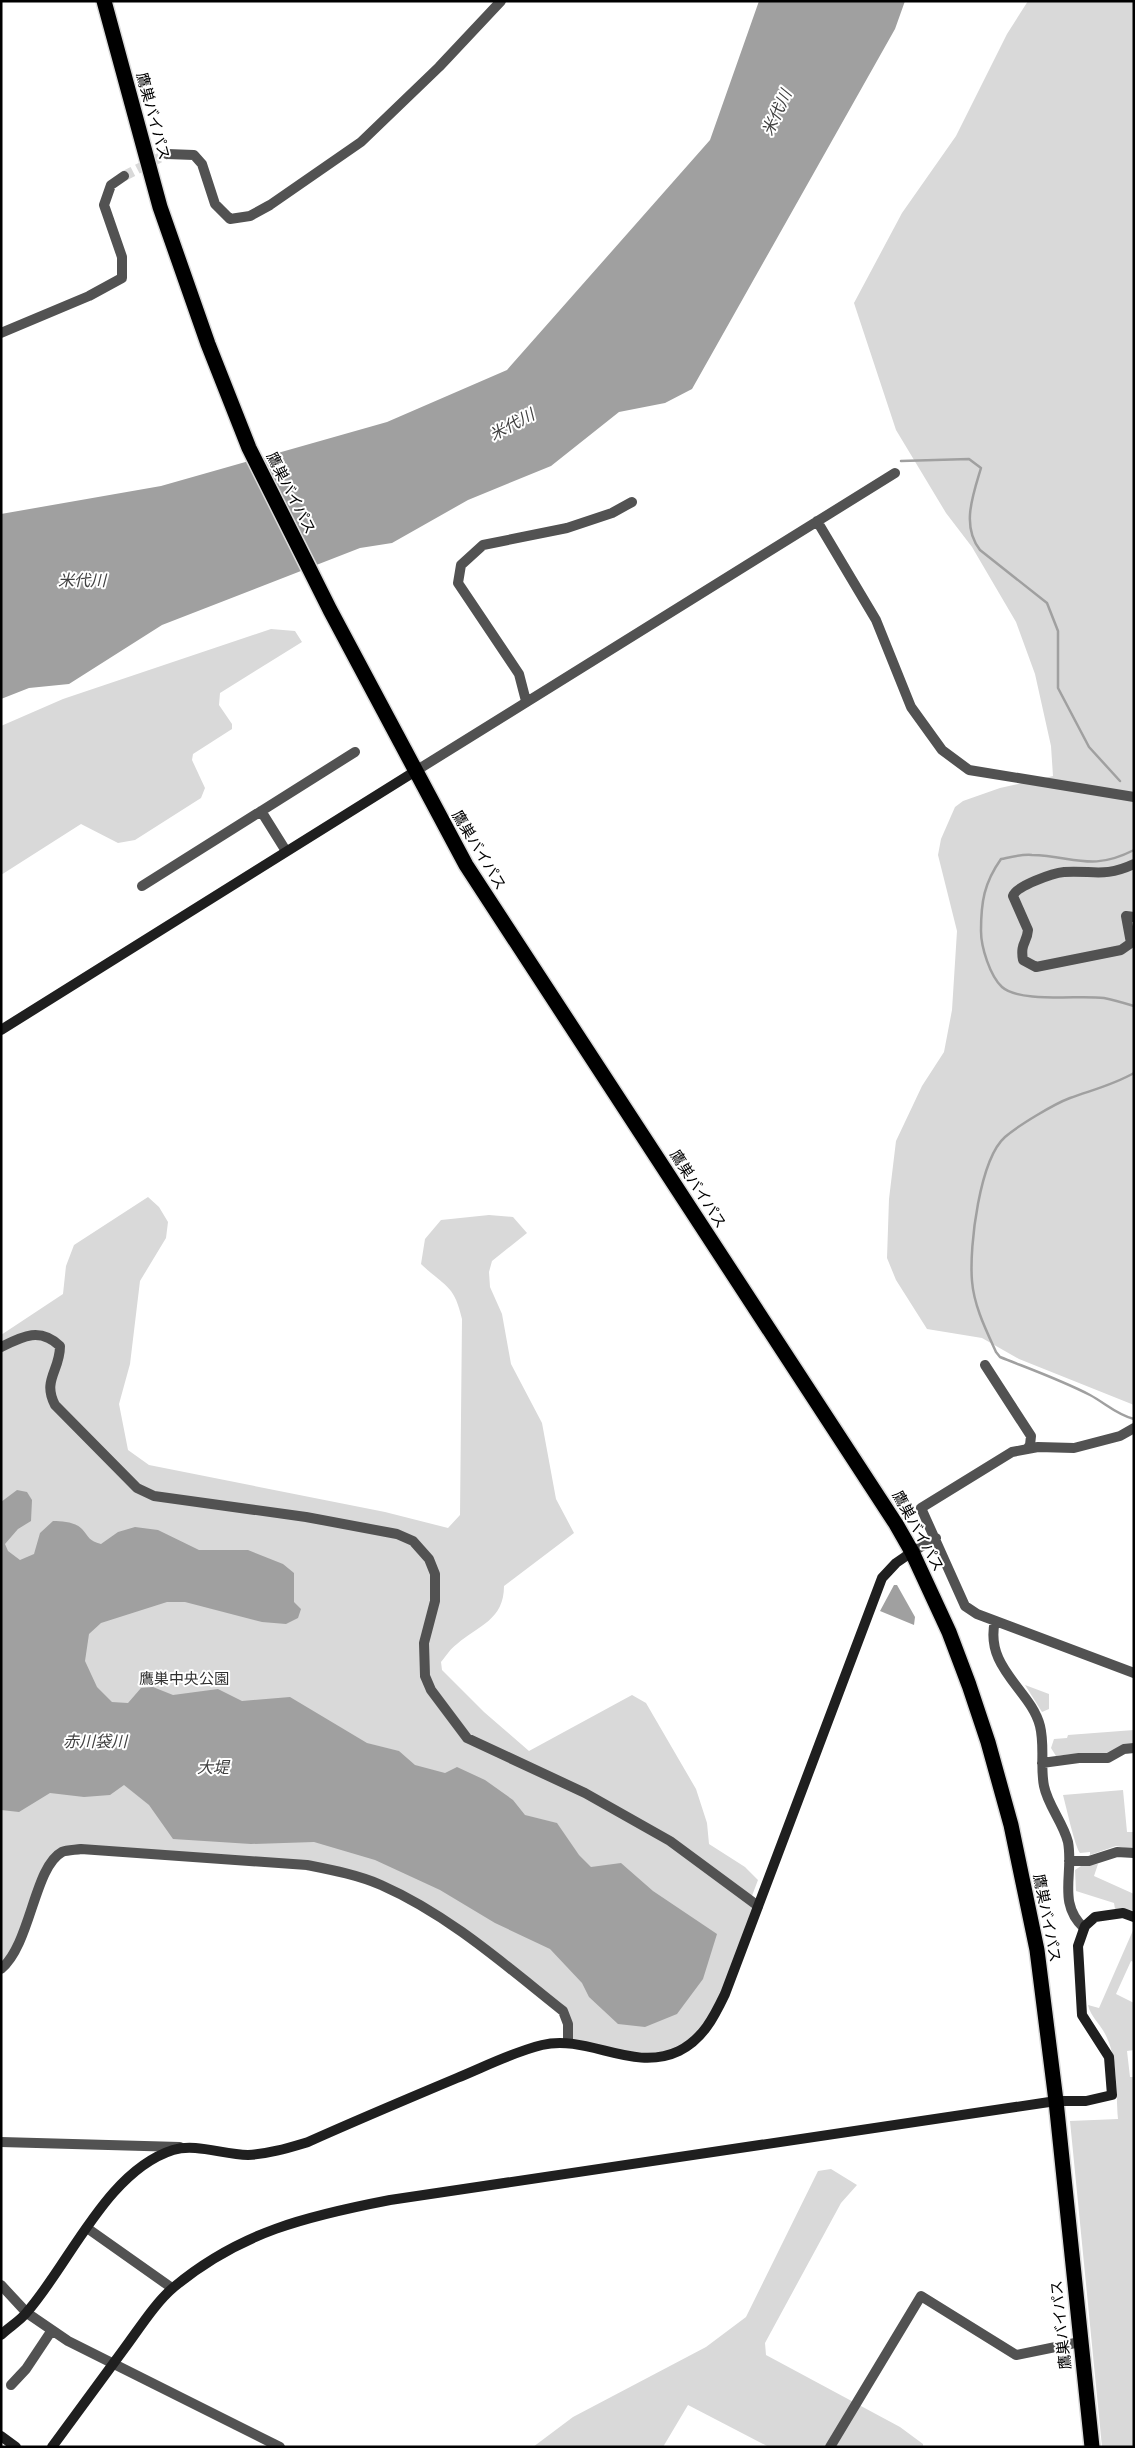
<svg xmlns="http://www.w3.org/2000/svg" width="1135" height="2448" font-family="'Varela Round','Noto Sans JP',sans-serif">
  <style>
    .green { fill: #d9d9d9 }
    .water { fill: #a0a0a0 }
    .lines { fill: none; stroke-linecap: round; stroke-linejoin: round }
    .stream { stroke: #a0a0a0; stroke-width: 2.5 }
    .street-tunnel { stroke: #d9d9d9; stroke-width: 10; stroke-dasharray: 10 5; stroke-linecap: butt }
    .highway-casing { stroke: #dbdbdb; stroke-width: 18 }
    .street { stroke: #525252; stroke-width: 10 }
    .secondary { stroke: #1f1f1f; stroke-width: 10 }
    .highway { stroke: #000; stroke-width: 15 }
    .labels { text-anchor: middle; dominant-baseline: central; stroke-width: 4; stroke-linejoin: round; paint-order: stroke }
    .street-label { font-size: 15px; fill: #000; stroke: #fff }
    .park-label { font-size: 15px; fill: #303030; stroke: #fff }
    .water-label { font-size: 16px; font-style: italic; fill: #414141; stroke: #fff }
  </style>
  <rect width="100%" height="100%" fill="#fff"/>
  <!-- green -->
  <path class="green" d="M1028,1H1134V1405L1019,1359L982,1338L927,1329L896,1280L887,1258L889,1199L896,1141L922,1086L944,1052L952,1010L957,931L938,855L941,839L955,807L963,801L1000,788L1053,776L1051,746L1035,674L1016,622L972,547L946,513L896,430L854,303L902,213L956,136L1007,34Z
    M271,629L295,631L302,642L220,693L219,705L232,724V729L193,754L192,760L205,788L201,798L135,840L118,843L81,824L1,875V726L63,699Z
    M148,1197L159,1207L168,1222L166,1238L140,1281L130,1364L119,1404L128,1450L149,1465L385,1512L448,1528L460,1515L462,1319C454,1284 445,1287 421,1264L425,1239L441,1220L489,1215L513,1217L527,1233L492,1261L489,1272L490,1287L502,1314L511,1364L542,1423L556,1499L574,1533L504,1586C504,1620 479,1625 457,1644C451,1648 446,1656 441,1662L442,1670L484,1712L529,1751L632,1695L646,1703L696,1789L707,1823L709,1844L745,1867L758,1880L750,1901L758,1906L725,1994L696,2040L657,2058L568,2042L563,2011L415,1902L334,1870L62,1852L50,1863L21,1939L1,1969V1335L63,1294L66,1266L74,1245Z
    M1025,1685L1049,1694V1709L1042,1712Z
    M1134,1730V1744C1121,1743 1115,1751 1104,1754C1091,1757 1072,1753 1056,1756L1051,1748L1054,1739L1067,1738L1068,1735Z
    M1123,1790L1127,1832H1134V1850L1116,1846L1090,1855V1852L1080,1853C1075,1847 1066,1806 1063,1795Z
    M1098,1864L1094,1876L1134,1894V1910L1115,1909L1114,1903L1076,1891L1075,1870L1081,1866Z
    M1134,1928V1962L1131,1961L1116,1994L1134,2003V2050L1127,2051L1130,2077H1133L1134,2084V2447H1102L1070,2121L1118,2119C1116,2093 1118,2062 1107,2038C1102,2025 1091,2018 1088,2005L1099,2008Z
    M831,2169L857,2185L841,2203L765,2343L766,2355L900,2427L923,2444V2447H769L688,2405L663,2447H533L573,2417L706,2347L746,2317L818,2171Z"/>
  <!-- water -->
  <path class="water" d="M759,1H905L895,29L692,389L665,403L619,412L551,466L468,500L392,543L360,548L162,625L69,684L29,688L1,699V514L161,486L387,422L507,370L710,140Z
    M17,1490L27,1492L32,1500L31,1521L18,1529L5,1544L8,1551L20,1560L34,1554L40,1533L53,1521C63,1521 75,1522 82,1529C89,1537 89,1541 101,1544L118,1532L135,1527L158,1530L199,1550H248L283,1564L294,1573V1602L301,1609L298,1618L286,1624L262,1622L185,1602H167L101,1623L89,1634L85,1661L97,1687L112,1702L128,1703L141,1688L153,1687L173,1695L218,1689L242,1701L290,1697L367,1743L399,1751L415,1765L445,1773L457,1767L485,1780L513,1800L525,1815L557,1823L579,1855L591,1867L621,1863L653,1891L717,1934L703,1979L677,2014L645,2027L618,2024L589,1997L582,1983L550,1949L495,1923L440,1890L375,1860L314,1842L251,1844L173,1839L149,1805L124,1785L110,1795L84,1797L50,1793L19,1812L1,1810V1502Z
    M894,1585H897L915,1617L914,1625L880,1611Z"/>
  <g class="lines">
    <!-- stream -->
    <path class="stream" d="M901,461L969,459L981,468C973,495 961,526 980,550L1047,603L1058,631V688L1089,747L1120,781
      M1134,850C1091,872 1074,856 1032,855C1022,854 1011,857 1001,859C984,883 981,902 981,931C981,947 990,976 1002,987C1020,1003 1080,995 1104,998C1114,1000 1124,1003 1134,1006
      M1134,1073C1113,1085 1092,1090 1070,1098C1054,1104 1019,1125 1005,1137C980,1159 969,1245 972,1281C974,1306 986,1330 996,1352L1000,1357C1030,1369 1061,1380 1090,1395C1105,1403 1117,1415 1134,1419"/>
    <!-- street-tunnel -->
    <path class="street-tunnel" d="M124,176L167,154"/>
    <!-- highway casing -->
    <g class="highway-casing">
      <path id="highway" d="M104,1L160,207L208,344L249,448L330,610L466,865L896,1524L912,1552L949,1632L969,1685L988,1742L1011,1825L1037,1950L1056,2101L1092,2447"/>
    </g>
    <!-- street -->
    <path class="street" d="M167,154L194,155L202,164L215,204L230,219L250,216L270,205L361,142L439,67L501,1
      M1,333L89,296L122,278V257L104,205L111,185L124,176
      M817,521L876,620L911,707L942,750L969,770L1134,797
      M526,701L519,674L458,583L461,565L483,545L567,528L612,513L632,502
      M414,772L895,473
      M261,811L286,851
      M1134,864C1104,878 1093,870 1064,872C1053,873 1016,886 1013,896L1028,930C1027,943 1020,943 1023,960L1036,967L1121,950L1131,943L1126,916L1134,917
      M142,886L355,752
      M1,1347C23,1336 40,1327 60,1346C60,1371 42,1380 55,1405L137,1488L154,1496L306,1517L397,1534L413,1541L429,1559L435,1574V1601L424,1643L425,1676L431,1690L467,1738L585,1793L670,1841L758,1906
      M985,1365L1031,1436L1030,1445L1027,1449
      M1134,1428L1120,1436L1074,1448L1038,1447L1012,1452L921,1508L965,1606L977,1614L1134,1673
      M912,1552L936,1538
      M995,1621C984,1668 1031,1690 1040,1726C1045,1746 1040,1766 1044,1786C1048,1806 1063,1822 1068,1842C1074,1874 1057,1903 1084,1928
      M1042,1763L1079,1758H1108L1124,1749L1134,1748
      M1069,1861H1089L1117,1852L1134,1853
      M1,1969C31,1944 34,1867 62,1852C67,1850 75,1850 81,1849L307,1865C332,1870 358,1875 381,1885C449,1915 505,1965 563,2011L568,2024V2042
      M1,2142L180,2147
      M87,2228L172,2288
      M1,2285L27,2313L68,2341L280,2447
      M11,2385L26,2369L52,2330
      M830,2447L921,2296L1016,2355L1080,2342"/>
    <!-- secondary -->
    <path class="secondary" d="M1,1030L414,772
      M1,2335C9,2327 20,2321 27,2312C70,2263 107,2171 173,2150C196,2143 224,2155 248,2155C269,2154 288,2148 308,2142C357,2120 407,2099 457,2078C484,2067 513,2052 542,2045C588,2034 633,2073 679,2051C703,2039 714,2017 725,1994L882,1578L896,1563L912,1552
      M1,2436L16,2447
      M52,2447C76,2414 100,2382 124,2349C139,2329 155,2303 174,2287C240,2232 307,2216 390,2200L1056,2101H1086L1112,2095L1109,2057L1082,2015L1078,1946L1085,1926L1095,1917L1123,1913L1134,1917"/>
    <!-- highway -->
    <use href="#highway" class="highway"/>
  </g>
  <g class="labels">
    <!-- street labels -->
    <g class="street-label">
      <text transform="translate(153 116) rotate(75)">鷹巣バイパス</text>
      <text transform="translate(291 493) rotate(63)">鷹巣バイパス</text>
      <text transform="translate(479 850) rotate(59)">鷹巣バイパス</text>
      <text transform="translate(698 1189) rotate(57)">鷹巣バイパス</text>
      <text transform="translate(918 1531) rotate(61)">鷹巣バイパス</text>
      <text transform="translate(1047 1918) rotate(79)">鷹巣バイパス</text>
      <text transform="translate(1061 2325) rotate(-96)">鷹巣バイパス</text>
    </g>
    <!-- park labels -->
    <g class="park-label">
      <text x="184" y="1679">鷹巣中央公園</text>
    </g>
    <!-- water labels -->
    <g class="water-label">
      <text transform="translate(777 113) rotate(-65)">米代川</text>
      <text transform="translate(512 425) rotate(-28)">米代川</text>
      <text x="82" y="581">米代川</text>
      <text x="95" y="1742">赤川袋川</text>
      <text x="213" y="1768">大堤</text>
    </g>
  </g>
  <!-- border -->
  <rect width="1135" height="2448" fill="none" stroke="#000000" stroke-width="5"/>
</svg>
